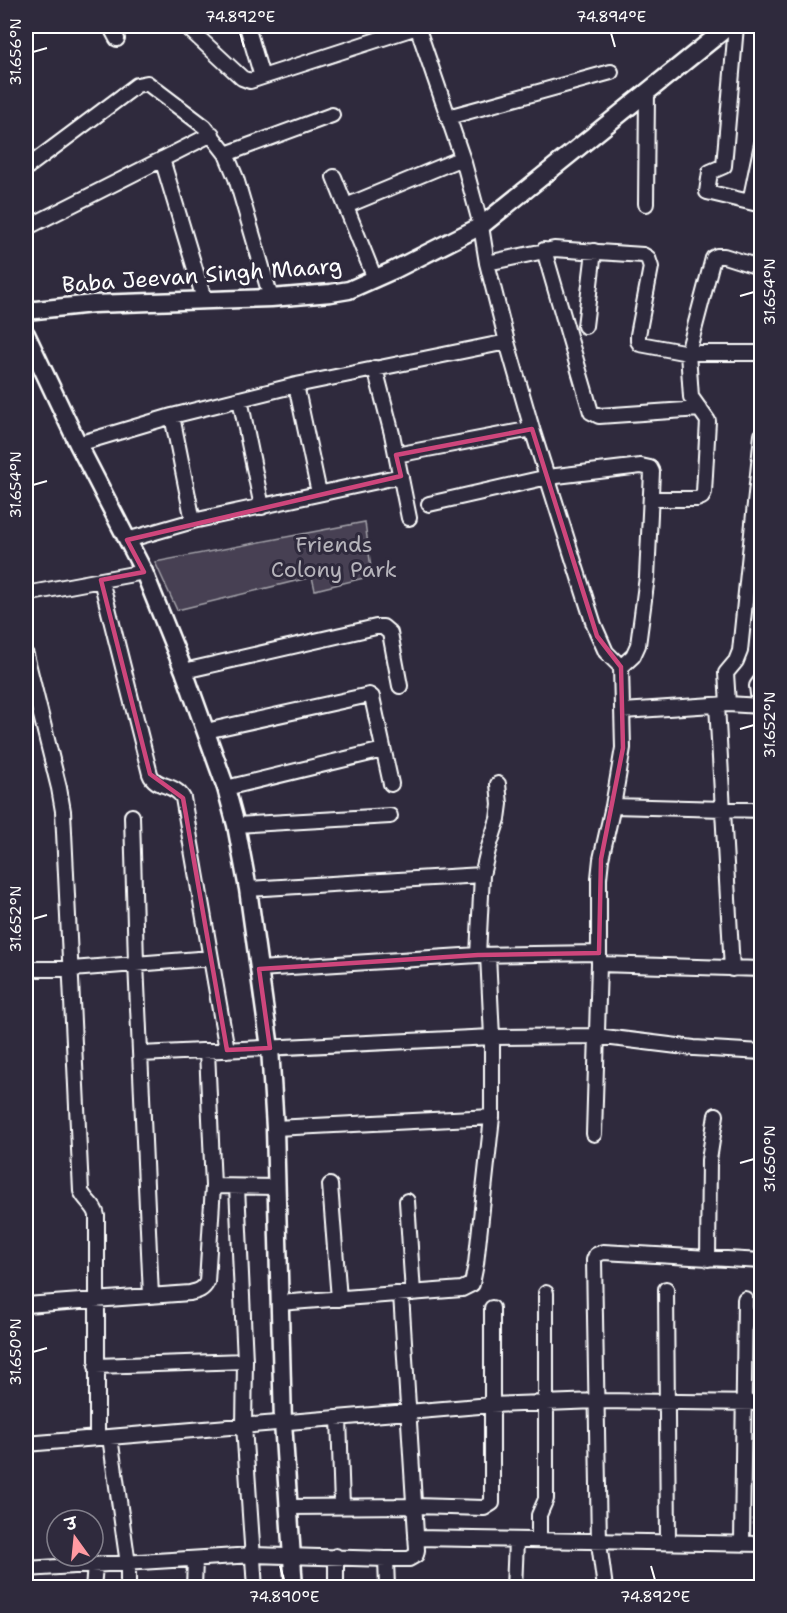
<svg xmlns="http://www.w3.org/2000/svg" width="787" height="1613" font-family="'Shantell Sans','Playpen Sans Deva',sans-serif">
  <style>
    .green { fill: #464152; stroke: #a2a0a8; stroke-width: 1.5 }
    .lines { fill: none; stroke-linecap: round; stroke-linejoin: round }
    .minor-casing { stroke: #fff; stroke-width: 18 }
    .tertiary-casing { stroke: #fff; stroke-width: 21 }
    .minor { stroke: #2f2a3d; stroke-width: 14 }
    .tertiary { stroke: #2f2a3d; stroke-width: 16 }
    .marked { fill: none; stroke: #ce467c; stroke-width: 4.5; stroke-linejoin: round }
    .ticks { fill: none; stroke: #fff; stroke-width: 2 }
    .labels { text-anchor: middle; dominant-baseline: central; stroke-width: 6; stroke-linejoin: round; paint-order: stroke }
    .street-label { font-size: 22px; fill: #fff; stroke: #2f2a3d }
    .park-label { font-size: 22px; fill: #b5b3ba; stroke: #2f2a3d }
    .neatline { fill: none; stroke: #fff; stroke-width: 2 }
    .ticks-label { font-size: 15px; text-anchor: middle; fill: #fff }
  </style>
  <rect width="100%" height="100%" fill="#2f2a3d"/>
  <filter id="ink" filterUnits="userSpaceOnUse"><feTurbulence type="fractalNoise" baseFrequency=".0167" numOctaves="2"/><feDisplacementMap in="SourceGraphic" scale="12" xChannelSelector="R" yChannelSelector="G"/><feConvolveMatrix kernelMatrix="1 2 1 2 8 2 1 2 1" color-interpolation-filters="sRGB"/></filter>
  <g filter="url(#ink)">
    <!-- green -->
    <path class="green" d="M365,522L372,576L315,590L312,577L177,610L155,562Z"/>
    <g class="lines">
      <!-- minor casing -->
      <g class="minor-casing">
        <path id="minor" d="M110,26L117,39
          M186,26L242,78L250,81L420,26
          M247,26L262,77
          M417,26L464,163L481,226L487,263L507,342L532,429L594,625L606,652L621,667
          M736,26L724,166L710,172L707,192L762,205
          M448,117L611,72
          M226,154L332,115
          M162,159L204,299
          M26,168L137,85L147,83L205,127L226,154L236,178L271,298
          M334,177L375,279
          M750,202L762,144
          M646,204L647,92
          M346,206L462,158
          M26,228L212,134
          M544,250L591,412L599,416L700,409
          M487,263L554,249L643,255L648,258L651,267L638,335V341L640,344L688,353H762
          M585,326L594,251
          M375,368L392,434L409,518
          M296,385L319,493
          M240,399L262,507
          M172,416L193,521
          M78,444L172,416L296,385L507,342
          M396,455L532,429
          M651,499H697L702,497L704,492L708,421L691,397L688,353L713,258L717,256H724L762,268
          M429,504L548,477L641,466L650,468L652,472L647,577L638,645L633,656L621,667L623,748L613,806L601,859L599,878V964L594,1134
          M127,540L193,521L401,476
          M101,580L150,774C155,788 175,783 183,798L227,1050
          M26,594L144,572
          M26,655L59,788L63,811L81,1191C85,1201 96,1206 97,1216V1438
          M184,671L376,627H383L390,633L400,686
          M762,679L757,686L762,725
          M728,704L726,673L736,661L740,651L762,435
          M717,705L732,969
          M623,711L728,704L760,706
          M206,731L369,695L372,697L391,784
          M226,788L383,750
          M613,806L762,810
          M132,816L136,963L151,1296
          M236,825L390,816
          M248,889L482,875
          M478,955L482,875L488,850L498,819L500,804L498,784
          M599,964L762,969
          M26,969H72L211,958
          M259,969L478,955L599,953
          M141,1054L492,1037L596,1036L694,1048L762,1052
          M275,1128L492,1117
          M330,1185L339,1299
          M213,1186L275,1187
          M237,1187L245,1361L244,1426L255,1588
          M407,1201L413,1293
          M708,1259L709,1160L716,1115
          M666,1289L668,1542
          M279,1303L462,1289L472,1284L476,1264L492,1117V1037L488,955
          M26,1305L190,1293C198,1291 203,1290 207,1282L213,1186L207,1051
          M96,1366L245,1361
          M339,1418L342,1506
          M110,1437L128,1564V1588
          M26,1444L491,1405L597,1401L762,1403
          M288,1507L415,1506L484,1508L492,1503V1308
          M416,1538L762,1544
          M539,1540V1515L546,1499V1293
          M742,1542L745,1299
          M336,1556V1588
          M386,1559L387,1588
          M26,1569L253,1555L386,1559H409L416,1555L417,1550L401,1294
          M93,1588L95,1566
          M194,1588L195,1559
          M514,1588L516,1541
          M605,1588L599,1543L594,1260L596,1255L603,1252L762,1261"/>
      </g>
      <!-- tertiary casing -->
      <g class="tertiary-casing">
        <path id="tertiary" d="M26,311L93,304L271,298L331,293L349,290L394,270L481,226L729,26
          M26,334L78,444L144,572L184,671L226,788L236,825L248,889L270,1048L275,1128L283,1422L294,1588"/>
      </g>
      <!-- minor -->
      <use href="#minor" class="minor"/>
      <!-- tertiary -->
      <use href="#tertiary" class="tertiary"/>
    </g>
  </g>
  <!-- marked area -->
  <path class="marked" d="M532,429L597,636L621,667L623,748L601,859L599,953L478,955L259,969L270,1048L227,1050L183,798L150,774L101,580L144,572L127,540L401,476L396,455Z"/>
  <!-- ticks -->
  <path class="ticks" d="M240,33L244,47M611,33L615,47M33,52L47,48M740,296L754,292M33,485L47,481M740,729L754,725M33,919L47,915M740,1163L754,1159M33,1352L47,1348M280,1566L284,1580M651,1566L655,1580"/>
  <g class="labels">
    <!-- street labels -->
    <g class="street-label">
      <text transform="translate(202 275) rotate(-4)">Baba Jeevan Singh Maarg</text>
    </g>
    <!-- park labels -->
    <g class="park-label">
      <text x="334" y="544">Friends<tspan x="334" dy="25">Colony Park</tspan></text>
    </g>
  </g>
  <!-- margin -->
  <rect width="787" height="1613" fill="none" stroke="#2f2a3d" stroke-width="66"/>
  <!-- north arrow -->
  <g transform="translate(75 1538) rotate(345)"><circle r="28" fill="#2f2a3d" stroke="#827f8b" stroke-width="1.5"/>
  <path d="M0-4.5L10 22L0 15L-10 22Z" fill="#ff9aa2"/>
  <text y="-9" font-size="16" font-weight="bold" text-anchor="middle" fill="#ffffff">उ</text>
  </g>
  <rect x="33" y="33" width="721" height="1547" class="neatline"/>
  <g class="ticks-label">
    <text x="240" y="22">74.892°E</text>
    <text x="611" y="22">74.894°E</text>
    <text transform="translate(16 52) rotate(-90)" y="5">31.656°N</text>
    <text transform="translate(770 292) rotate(-90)" y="5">31.654°N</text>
    <text transform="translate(16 485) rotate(-90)" y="5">31.654°N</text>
    <text transform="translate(770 725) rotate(-90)" y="5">31.652°N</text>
    <text transform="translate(16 919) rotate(-90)" y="5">31.652°N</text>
    <text transform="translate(770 1159) rotate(-90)" y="5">31.650°N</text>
    <text transform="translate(16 1352) rotate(-90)" y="5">31.650°N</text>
    <text x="284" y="1602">74.890°E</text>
    <text x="655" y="1602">74.892°E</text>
  </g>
</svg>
